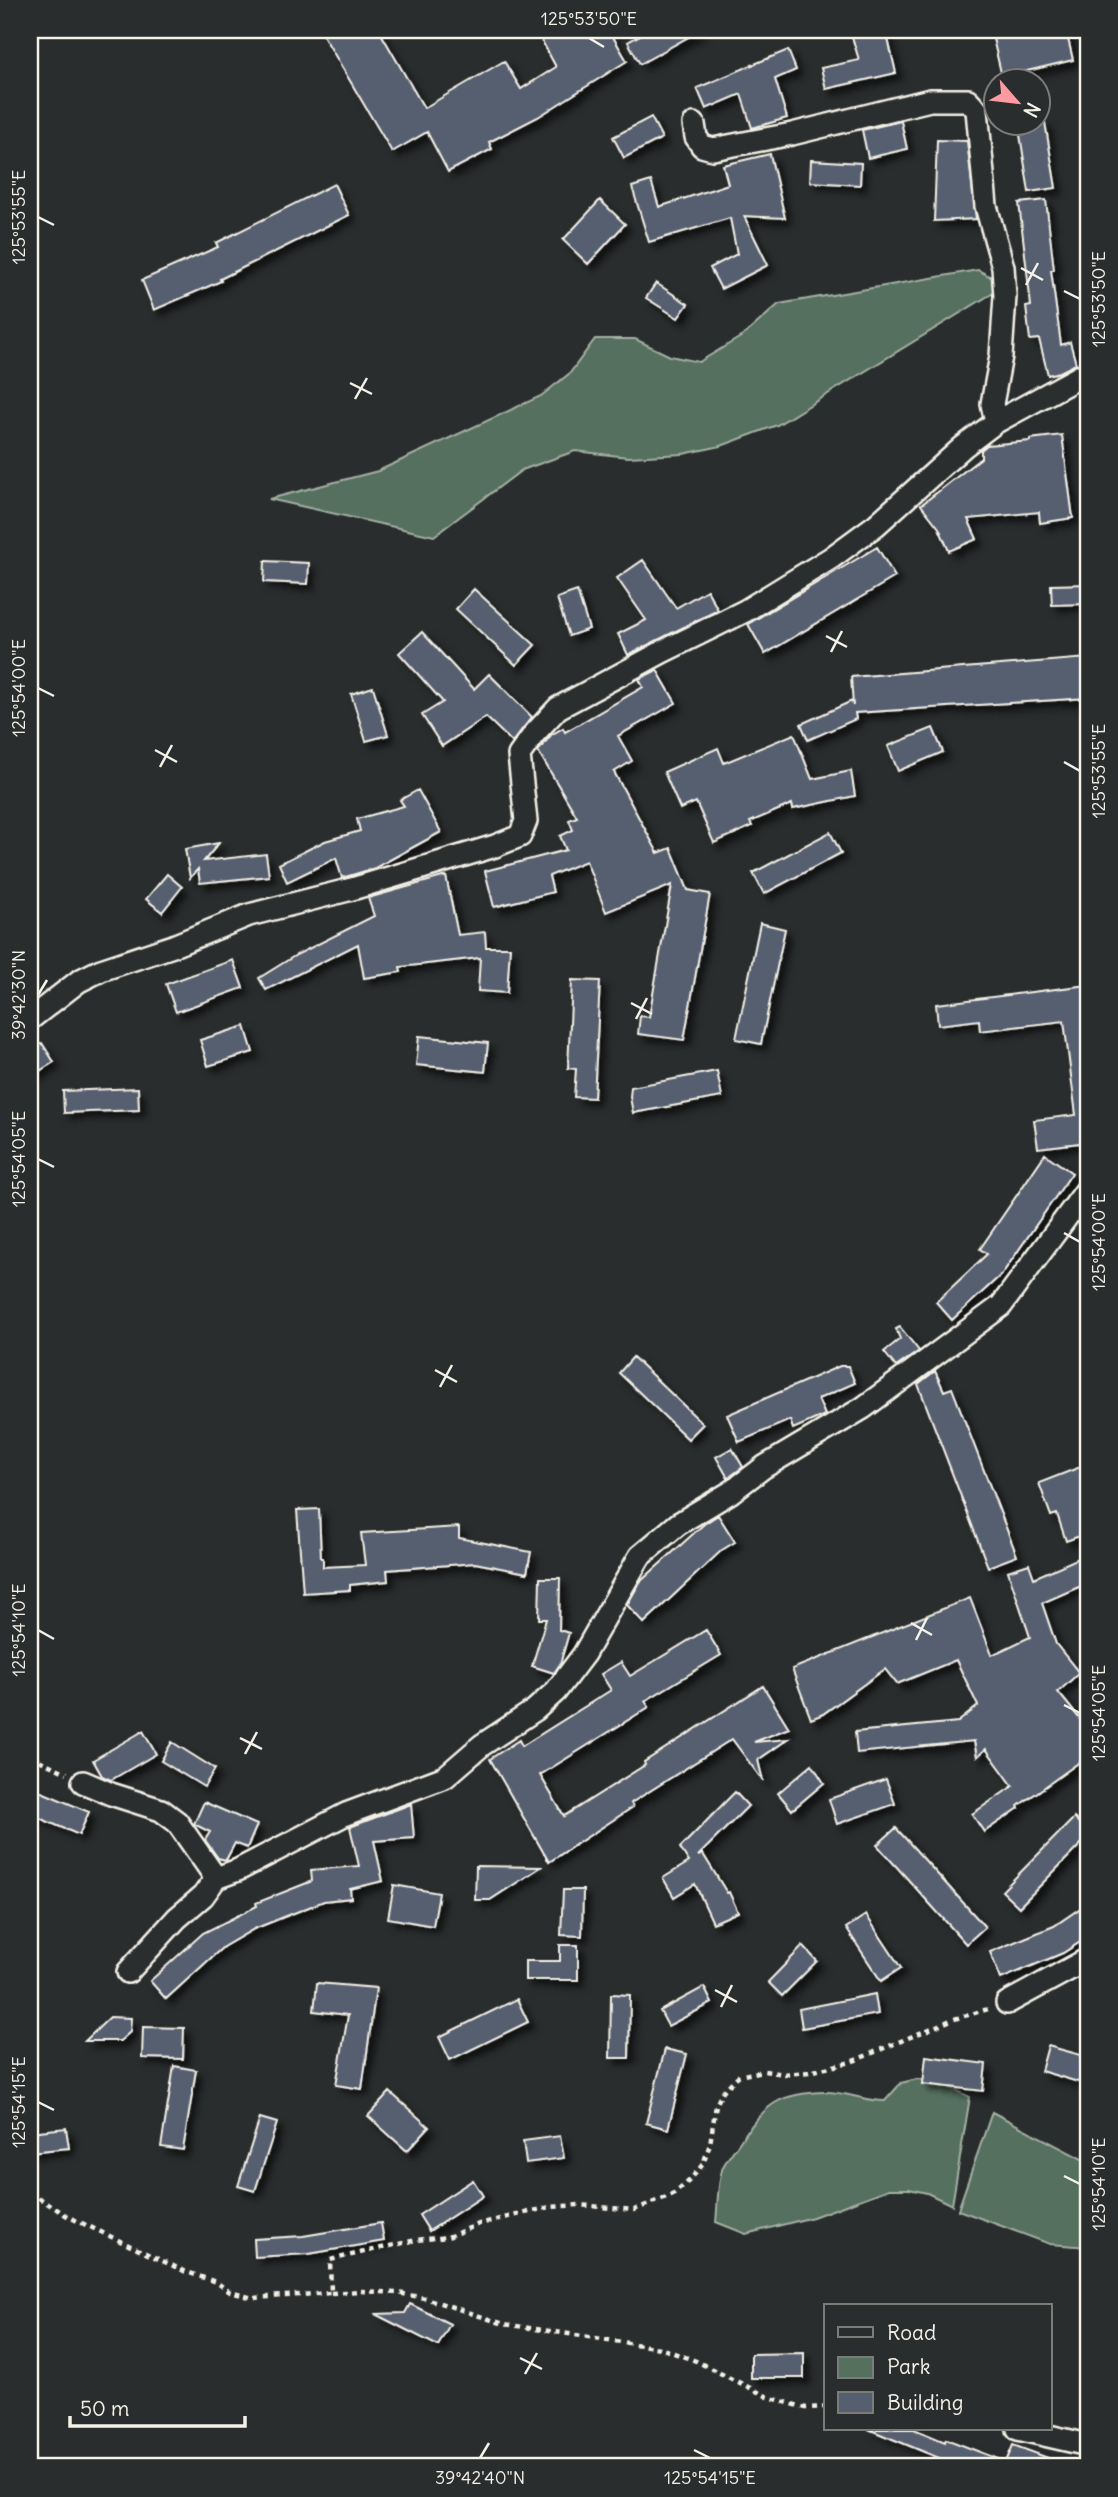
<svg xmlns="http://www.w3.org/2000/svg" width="1118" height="2497" font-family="Delius,sans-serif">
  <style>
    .green { fill: #55705f; stroke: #a4b0a4; stroke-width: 2 }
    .building { fill: #565f70; stroke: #f4f1e8; stroke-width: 2; filter: url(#shadow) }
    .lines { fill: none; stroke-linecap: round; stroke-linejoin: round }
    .minor-casing { stroke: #f4f1e8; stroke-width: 26 }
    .path { stroke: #f4f1e8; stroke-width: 4.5; stroke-dasharray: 5 5; stroke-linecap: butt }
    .minor { stroke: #2a2d2e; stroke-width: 21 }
    .ticks { fill: none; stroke: #f4f1e8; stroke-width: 2.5 }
    .neatline { fill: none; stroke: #f4f1e8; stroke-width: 2.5 }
    .ticks-label { font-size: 18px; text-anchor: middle; fill: #f4f1e8 }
  </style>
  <defs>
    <filter id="shadow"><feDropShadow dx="6" dy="6" stdDeviation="3.5" flood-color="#0009"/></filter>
  </defs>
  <rect width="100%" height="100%" fill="#2a2d2e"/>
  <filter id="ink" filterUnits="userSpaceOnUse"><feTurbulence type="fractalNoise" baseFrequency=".0143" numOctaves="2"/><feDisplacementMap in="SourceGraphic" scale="14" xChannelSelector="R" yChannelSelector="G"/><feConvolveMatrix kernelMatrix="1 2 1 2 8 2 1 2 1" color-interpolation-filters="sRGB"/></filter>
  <g filter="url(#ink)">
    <!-- green -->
    <path class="green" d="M978,270L1006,285L777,425L721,446L683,454L628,457L575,451L522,470L434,536L269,499L378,471L541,396L570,373L595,339H635L670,356L699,362L744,335L779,304Z
      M917,2079L936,2080L970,2097L952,2205L927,2193L909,2189H889L813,2217L746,2234L716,2222C718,2205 717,2183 723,2167C727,2158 736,2148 741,2140C767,2103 779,2093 826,2092C847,2092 864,2101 885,2101L901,2083Z
      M992,2112L1088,2162V2247L1050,2244L958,2210Z"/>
    <!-- building -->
    <path class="building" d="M320,30H379L424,108L504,61L521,89L556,67L536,30H609L627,61L538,117L489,142L492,149L448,172L427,132L392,152Z
      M649,30H701L640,64L628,42Z
      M850,30H886L896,73L826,89L821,68L859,60Z
      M991,30H1066L1073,60L1002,77Z
      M788,50L796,70L775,79L787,118L752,128L741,94L706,109L697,88Z
      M651,117L662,138L624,158L613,137Z
      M901,121L907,149L868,158L862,130Z
      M1018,122H1045L1056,188L1029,192Z
      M937,140L967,141L976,219L934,221Z
      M770,154L785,218L744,216L768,265L721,289L710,268L737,254L730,218L649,242L632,187L651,181L659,207L728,184L723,165Z
      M811,160L861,163L860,185L810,182Z
      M334,184L349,215L220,279L221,281L154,310L142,280L218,247L216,243Z
      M600,200L625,224L588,264L563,240Z
      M1046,200L1054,270H1051L1061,345L1070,342L1076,364L1060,372L1048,375L1039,339L1030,340L1026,307L1031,306L1019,203Z
      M656,283L688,304L678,318L646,298Z
      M1062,435L1073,518L1040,523L1039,512L968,519L977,539L949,551L939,528L921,505L981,458V450L987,445L1030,441V439Z
      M877,547L895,577L765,654L748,624Z
      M643,560L676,608L707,590L718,610L628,655L618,634L646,620L617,578Z
      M265,561L309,563L308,584L264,582Z
      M1088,584V604L1052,605L1051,585Z
      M474,589L535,645L516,665L456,609Z
      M577,591L589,629L569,636L557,598Z
      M422,632L474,689L489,674L532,717L512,742L486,717L442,746L422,715L443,702L399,653Z
      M1088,658V698L855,713L856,719L808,740L801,724L852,701L853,706L851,677Z
      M657,670L676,703L618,736L632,761L614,772L658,853L671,848L688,890L710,894L684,1040L638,1034L640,1016L649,1017L672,885L606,912L586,861L549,876L553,892L494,907L485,871L566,850L560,836L573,830L569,820L577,817L538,751L551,735L563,728L565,732L643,687L639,679Z
      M373,687L388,735L366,741L351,694Z
      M933,728L943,752L898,771L888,746Z
      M794,734L812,779L851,771L855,796L793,809L792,804L750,822L752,826L714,843L696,802L680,809L664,772L718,748L724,763Z
      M418,790L441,832L375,868L342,878L336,858L287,882L279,864L325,841L360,831L357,819L404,806L400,800Z
      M830,832L841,853L764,894L753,873Z
      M219,843L204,861L266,854L269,876L200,883L198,869L190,878L185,849Z
      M167,874L182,887L162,912L146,899Z
      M446,876L458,935L485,932L486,947H510L507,993L478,991L480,958L400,967L401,972L364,978L358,944L266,990L259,978L296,955L374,916L368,898Z
      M760,923L785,929L761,1044L736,1039Z
      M233,960L243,988L176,1012L166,984Z
      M572,980L600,981L594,1098L574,1097L576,1069L568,1068Z
      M1088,985V1142L1038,1148L1034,1120L1076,1115L1064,1021L980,1031L979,1020L938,1025L936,1004Z
      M245,1026L253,1052L208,1066L200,1040Z
      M419,1036L488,1043L485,1072L416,1065Z
      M42,1043L54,1062L30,1077V1050Z
      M717,1071L722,1097L633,1113L630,1097L631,1087Z
      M138,1088L139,1110L64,1113L63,1091Z
      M1045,1154L1072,1173L1002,1274L952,1320L936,1302L987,1254L980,1249Z
      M900,1327L919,1351L896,1367L884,1352L900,1339L896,1329Z
      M633,1357L703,1424L688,1439L619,1373Z
      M840,1366H848L855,1383L818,1399L825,1415L793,1429L790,1420L739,1442L727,1415Z
      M935,1371L944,1391L952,1388L1017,1556L988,1567L918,1384Z
      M732,1448L743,1467L728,1478L716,1457Z
      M1088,1464V1533L1066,1541L1057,1514L1051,1516L1039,1483Z
      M319,1509L321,1558H323V1567L365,1565L361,1533L459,1527V1538L531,1552L527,1573L475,1563L387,1570L388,1581L350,1585V1590L303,1593L297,1510Z
      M718,1515L735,1542L722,1550L644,1623L627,1605L640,1582L704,1524Z
      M1081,1557L1088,1573V1583L1042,1603L1056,1644L1079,1673L1058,1692L1088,1729V1756L1018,1806L1019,1808L984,1832L972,1814L1013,1786L986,1749L977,1757L974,1741L857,1753L855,1732L958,1722L978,1706L956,1660L897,1684L885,1669L823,1714L811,1719L792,1669L970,1598L992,1655L1030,1637L1008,1571L1029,1564L1034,1578Z
      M540,1578H560L559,1630L569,1633L560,1664L554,1673L532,1666L546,1619H539Z
      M706,1630L721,1655L645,1701L649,1707L540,1775L564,1816L645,1765L644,1762L763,1686L789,1728L754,1742L788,1739L758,1760L763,1781L732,1739L631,1803L633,1807L549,1862L490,1759L519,1740L522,1746L611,1690L601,1674L621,1662L630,1676Z
      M143,1731L156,1754L111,1780L102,1776L93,1760Z
      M172,1742L215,1769L204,1787L161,1761Z
      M812,1764L824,1783L792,1810L778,1793Z
      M886,1779L895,1804L837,1824L829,1799Z
      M30,1787L89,1812L79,1835L30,1814Z
      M735,1792L748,1806L698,1856L703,1854L727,1893L729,1892L738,1912L713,1923L695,1884L674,1897L663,1878L689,1862L680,1848Z
      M204,1802L257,1825L247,1848L235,1843L226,1860L218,1858L205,1840L210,1832L194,1824Z
      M411,1804L414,1838L374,1841L383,1881L350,1889L351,1898L324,1901L254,1929L223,1947L166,1999L150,1981L203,1933L257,1906L256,1903L312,1881L311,1870L359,1866L350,1827Z
      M1074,1818L1088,1832V1837L1019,1907L1002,1891Z
      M896,1828L985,1927L966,1944L877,1845Z
      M476,1866L541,1867L490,1900H475Z
      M394,1885L439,1893L433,1926L388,1918Z
      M563,1890H583L582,1936L561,1935Z
      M1088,1903V1937L1063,1953L1001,1979L990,1952L1054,1926Z
      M866,1915L901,1968L881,1981L846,1928Z
      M560,1945H578V1980H525V1961H560Z
      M803,1946L817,1961L782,1996L768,1982Z
      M317,1983L376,1988L362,2089L336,2085L348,2015L314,2011Z
      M704,1987L712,2003L668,2026L660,2011Z
      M611,1994L630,1995L629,2058H610Z
      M875,1994L878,2014L802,2028L799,2009Z
      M517,1999L528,2022L450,2060L439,2037Z
      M110,2017L131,2018L130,2032L120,2041H85Z
      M143,2027L184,2028L183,2059L142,2058Z
      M1048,2046L1088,2057V2085L1041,2071Z
      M665,2049L687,2054L668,2129L646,2123Z
      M926,2056L986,2064L983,2091L923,2084Z
      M174,2066L196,2070L183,2150L161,2147Z
      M390,2092L429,2127L407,2151L368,2116Z
      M260,2118L277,2123L255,2191L238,2186Z
      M66,2128L69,2148L30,2152V2132Z
      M560,2136L564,2158L526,2163L523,2141Z
      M473,2180L483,2196L429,2231L419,2215Z
      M381,2223L384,2241L309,2254L255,2257L254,2239L303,2236Z
      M410,2304L450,2324L438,2346L375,2314L405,2313Z
      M804,2353V2378H751V2354Z
      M868,2429H914L945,2442L946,2439L1006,2462L1013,2445L1067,2465V2467H961Z"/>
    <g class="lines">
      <!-- minor casing -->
      <g class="minor-casing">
        <path id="minor" d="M694,124L696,137L702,146L713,149L792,134L930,100H968L977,110L986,206L1003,267L1005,296L1001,356L992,404L996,422
          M30,1019L79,981L101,970L173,946L249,915L352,889L495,846L520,836L526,821L519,755L534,734L558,708L664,651L745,611L831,558L876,525L963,447L996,422L1088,372
          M83,1782L111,1794L161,1810L177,1822L216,1878
          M128,1972L177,1918L203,1896L216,1878L238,1870L346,1814L445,1777L482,1745L535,1710L556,1691L584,1654L640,1556L678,1524L731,1492L764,1467L863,1408L1001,1306L1088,1188
          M1007,2003L1088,1959
          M1018,2429L1088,2445"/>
      </g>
      <!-- path -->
      <path class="path" d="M30,1756L67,1773
        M30,2192L69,2217L184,2271L216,2282L230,2292L253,2298L331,2293L330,2260L416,2240L448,2237L479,2224L550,2207L579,2205L634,2210L674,2194L690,2180L703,2164L710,2144L716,2105L723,2091L738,2076L764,2071L784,2074L809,2072L851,2062L951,2020L988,2009
        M331,2293L360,2291L398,2293L425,2298L504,2324L660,2348L696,2361L768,2397L806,2408L826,2407"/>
      <!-- minor -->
      <use href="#minor" class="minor"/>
    </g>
  </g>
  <!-- ticks -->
  <path class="ticks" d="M589,38L604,47M38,217L54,225M1021,268L1043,280M1026,285L1038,263M1064,291L1080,299M350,383L372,394M355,399L367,378M826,636L847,647M831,652L842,631M38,688L54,696M155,750L177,762M1064,762L1080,771M160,767L172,745M38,995L47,980M631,1003L652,1014M636,1019L647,998M38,1159L54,1167M1064,1233L1080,1242M435,1370L457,1382M440,1387L452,1365M911,1623L932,1635M38,1630L54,1639M916,1640L927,1618M1064,1705L1080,1713M240,1738L262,1749M245,1754L257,1732M715,1990L737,2002M721,2007L732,1985M38,2102L54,2110M1064,2176L1080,2184M520,2358L542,2369M525,2374L537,2353M694,2450L710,2458M480,2458L489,2443"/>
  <!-- margin -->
  <rect width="1118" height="2497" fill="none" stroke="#2a2d2e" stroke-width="77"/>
  <!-- legend -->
  <rect x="824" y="2304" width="228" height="126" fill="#2a2d2e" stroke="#7b7b78" stroke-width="2"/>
  <rect x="838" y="2327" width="35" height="10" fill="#2a2d2e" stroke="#7b7b78" stroke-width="2"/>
  <text x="887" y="2340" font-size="21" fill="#f4f1e8">Road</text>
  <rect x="838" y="2357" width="35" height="21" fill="#55705f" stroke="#7b7b78" stroke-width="2"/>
  <text x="887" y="2374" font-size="21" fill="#f4f1e8">Park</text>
  <rect x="838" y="2392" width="35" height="21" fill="#565f70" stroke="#7b7b78" stroke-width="2"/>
  <text x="887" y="2410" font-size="21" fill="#f4f1e8">Building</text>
  <!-- north arrow -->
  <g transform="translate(1017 102) rotate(118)"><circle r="33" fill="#2a2d2e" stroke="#7b7b78" stroke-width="2"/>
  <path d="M0-5L12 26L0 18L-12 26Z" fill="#ff9aa2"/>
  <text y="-10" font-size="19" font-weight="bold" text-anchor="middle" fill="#f4f1e8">N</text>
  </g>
  <!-- scale -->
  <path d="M70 2416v10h175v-10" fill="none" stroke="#f4f1e8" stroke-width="3.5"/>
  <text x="80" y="2416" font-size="21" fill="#f4f1e8" stroke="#2a2d2e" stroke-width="5" paint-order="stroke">50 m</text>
  <rect x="38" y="38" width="1042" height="2420" class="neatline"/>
  <g class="ticks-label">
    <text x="589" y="25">125°53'50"E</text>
    <text transform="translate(19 217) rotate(-90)" y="6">125°53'55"E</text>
    <text transform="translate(1099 299) rotate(-90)" y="6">125°53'50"E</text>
    <text transform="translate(19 688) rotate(-90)" y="6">125°54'00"E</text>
    <text transform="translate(1099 771) rotate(-90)" y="6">125°53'55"E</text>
    <text transform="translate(19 995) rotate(-90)" y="6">39°42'30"N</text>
    <text transform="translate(19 1159) rotate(-90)" y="6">125°54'05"E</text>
    <text transform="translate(1099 1242) rotate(-90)" y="6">125°54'00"E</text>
    <text transform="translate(19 1630) rotate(-90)" y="6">125°54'10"E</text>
    <text transform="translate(1099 1713) rotate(-90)" y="6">125°54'05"E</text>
    <text transform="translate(19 2102) rotate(-90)" y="6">125°54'15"E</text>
    <text transform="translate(1099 2184) rotate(-90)" y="6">125°54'10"E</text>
    <text x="480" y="2484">39°42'40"N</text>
    <text x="710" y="2484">125°54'15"E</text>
  </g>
</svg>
